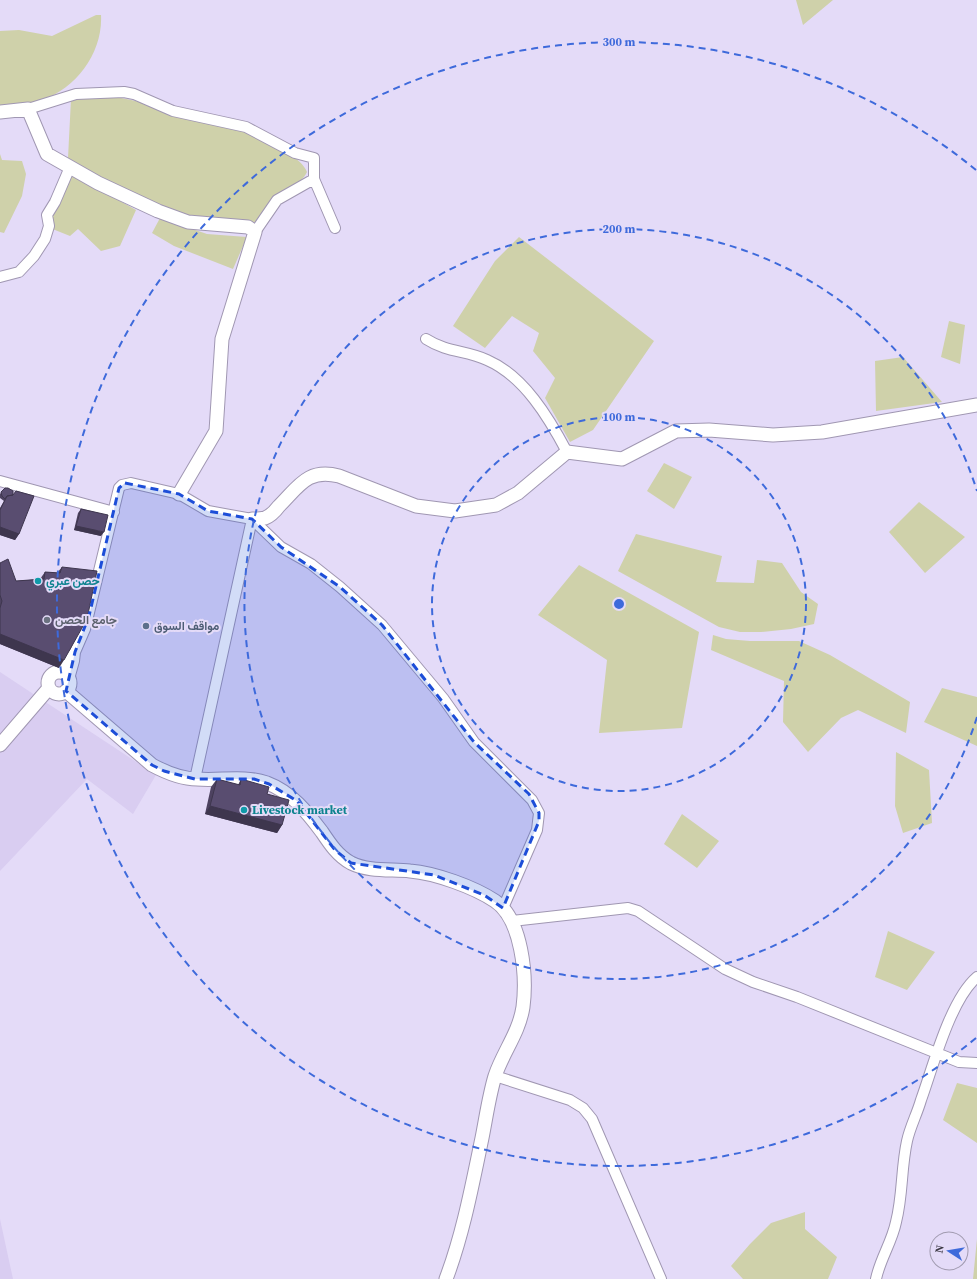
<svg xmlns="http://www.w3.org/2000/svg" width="977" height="1279" font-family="'Source Serif 4',Vazirmatn,serif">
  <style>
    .built { fill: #d9cdf1 }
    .green { fill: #cfd1aa }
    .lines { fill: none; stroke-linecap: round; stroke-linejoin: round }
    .minor-casing { stroke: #a097b2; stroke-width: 12 }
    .tertiary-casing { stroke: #a097b2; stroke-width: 15 }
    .minor { stroke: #fff; stroke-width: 10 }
    .tertiary { stroke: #fff; stroke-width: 13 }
    .wall { fill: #4d4260 }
    .shaded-wall { fill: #3e364e }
    .building { fill: #594d70; stroke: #3e364e }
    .marked { fill: #1d4ed8; fill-opacity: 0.2; stroke: #1d4ed8; stroke-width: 3; stroke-dasharray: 8 5; stroke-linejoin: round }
    .ring { fill: none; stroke: #3e6adb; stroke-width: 2; stroke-dasharray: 7 5 }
    .culture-dot { fill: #0f9aa8; stroke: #e4dbf8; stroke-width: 1.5 }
    .worship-dot { fill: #6b7280; stroke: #e4dbf8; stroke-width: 1.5 }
    .service-dot { fill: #5c6f8a; stroke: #e4dbf8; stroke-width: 1.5 }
    .labels { text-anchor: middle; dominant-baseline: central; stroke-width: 4; stroke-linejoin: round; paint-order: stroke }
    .culture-label { font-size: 12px; font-weight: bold; fill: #0d838f; stroke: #e4dbf8; text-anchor: start }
    .worship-label { font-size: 12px; font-weight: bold; fill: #5b616d; stroke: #e4dbf8; text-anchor: start }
    .service-label { font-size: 12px; font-weight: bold; fill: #4e5e75; stroke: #e4dbf8; text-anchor: start }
    .centre { fill: #3e6adb; stroke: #e4dbf8; stroke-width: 2 }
    .ring-label { font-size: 12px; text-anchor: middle; font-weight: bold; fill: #3e6adb; stroke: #e4dbf8; stroke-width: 4; stroke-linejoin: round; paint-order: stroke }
  </style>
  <rect width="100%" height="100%" fill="#e4dbf8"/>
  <!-- built -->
  <path class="built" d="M0,672L156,775L133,814L87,779L0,871Z
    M0,1219L13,1279H0Z"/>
  <!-- green -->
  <path class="green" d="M796,0H833L803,25Z
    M96,15H101C103,52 77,88 42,100C29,105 14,106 0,108V31L19,30L52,36Z
    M106,96C132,98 156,107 181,114C201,119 223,124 243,131C260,137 301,155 307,172C300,186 288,186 277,195C268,202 262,213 255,222L192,218L120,189L68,158L71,99Z
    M0,154L2,160L22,161L26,174L22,196L4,233L0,232Z
    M71,173L136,210L120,246L101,251L78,229L70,236L50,228L53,216L50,201Z
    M160,218L207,234L247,237L233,269L174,246L152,233Z
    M519,237L654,341L593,430L570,442L545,398L555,378L533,351L539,333L512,316L485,348L453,326L495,261Z
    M949,321L965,325L960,364L941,357Z
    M903,357L942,402L876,411L875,361Z
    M664,463L692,477L674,509L647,491Z
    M919,502L965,537L925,573L889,532Z
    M636,534L722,556L716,582L754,583L757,560L782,563L801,592L818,604L814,624L791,629L761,632H740L719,627L618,571Z
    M579,565L699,632L682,728L599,733L607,660L538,615Z
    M713,635L726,639L750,641H799L830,655L910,702L906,733L858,710L841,718L808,752L783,722L784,681L711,650Z
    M942,688L977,697V746L924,722Z
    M896,752L929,770L932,823L903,833L895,806Z
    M682,814L719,841L697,868L664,844Z
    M888,931L935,952L907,990L875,977Z
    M957,1083L977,1088V1143L943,1120Z
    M805,1212V1229L837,1257L828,1279H743L731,1266L750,1244L771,1223Z
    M977,1239V1279H973Z"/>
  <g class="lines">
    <!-- minor casing -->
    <g class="minor-casing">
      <path id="minor" d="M28,109L76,94L124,92L134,94L173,111L246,127L295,153L314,158V179
        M255,232L277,200L314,179L335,228
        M0,277L19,272L34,256L45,239L49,226L47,215L55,202L70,167
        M426,339C448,353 465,350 487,360C524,376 549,418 567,452
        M0,481L114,512
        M252,519L281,547L311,564L340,587L382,625L443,698L474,742L532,800L539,813L537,830L503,908
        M58,672L75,652L85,629L119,488L122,485L131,483L179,494L208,511L252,519L195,779
        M69,679L74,661L75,652
        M512,921L628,908L638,911L725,969L753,982L797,997L959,1062L977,1063
        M495,1076L570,1100L583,1108L592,1119L661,1279
        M876,1279C880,1259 892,1242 896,1222C903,1195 901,1168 907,1141C910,1127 917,1114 921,1100C933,1067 950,1000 977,977"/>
    </g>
    <!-- tertiary casing -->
    <g class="tertiary-casing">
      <path id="tertiary" d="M0,112L28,109L47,154L98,183L158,211L188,222L248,227L255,232L222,339L216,431L179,494
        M252,519C256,519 261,519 265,518C270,516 276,510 279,506C299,486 308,468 339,476L416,506L455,511L496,505L518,493L567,452L622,459L676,431L709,430L773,435L822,432L977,405
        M48 683a11 11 0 1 1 22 0a11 11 0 1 1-22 0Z
        M66,691L152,765C165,772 181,779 197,779C221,781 243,775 267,783C291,792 307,812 322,832C330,844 338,856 351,863C369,872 391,869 410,871C435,873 474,887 495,901C522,919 527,976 523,1007C519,1033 503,1052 495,1076C489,1096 486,1118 482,1138C472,1186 463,1234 446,1279
        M0,745L49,688"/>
    </g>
    <!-- minor -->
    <use href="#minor" class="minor"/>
    <!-- tertiary -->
    <use href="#tertiary" class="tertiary"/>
  </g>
  <!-- wall -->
  <path class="wall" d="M5,488L19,534L15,540L0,535V508L4,501L0,498V494Z
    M81,509L101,536L74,530L78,513Z
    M0,563L16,581L40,579L45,572L57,573L62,567L59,668L0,644Z
    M217,779L238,785L241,779L267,794L282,825L277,833L205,814L211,787Z"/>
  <!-- shaded-wall -->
  <path class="shaded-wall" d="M76,526L104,532L101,536L74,530Z
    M0,527L19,534L15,540L0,535Z
    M0,634L64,660L59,668L0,644Z
    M210,806L282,825L277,833L205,814Z"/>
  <!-- building -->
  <path class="building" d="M5,488H8L13,491V495L7,496L5,499L2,496L1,492Z
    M16,491L34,496L19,534L0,527V510L7,496L13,495Z
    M81,509L108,515L104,532L76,526Z
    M8,559L16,581L44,579L45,572L60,573L62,567L97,571L87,619L64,660L0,634V608L2,601L0,595V563Z
    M217,779L240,785L241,779L269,787L267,794L289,800L282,825L210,806Z"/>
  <!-- marked area -->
  <path class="marked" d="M125,483L179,494L208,511L252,519L281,547L340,587L382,625L474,742L529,794L539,813V821L503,908L484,895L434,875L351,863L335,850L297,801L269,784L254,779H195L164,771L152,765L66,691L75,652L89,616L119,488Z"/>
  <!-- distance rings -->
  <g class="ring">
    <circle cx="619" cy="604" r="187"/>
    <path d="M977 717A375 375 0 1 1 977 491"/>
    <path d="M976 1038A562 562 0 1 1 976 170"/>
  </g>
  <!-- markers -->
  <g class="culture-dot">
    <circle cx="38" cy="581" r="4"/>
    <circle cx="244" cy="810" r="4"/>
  </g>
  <circle class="worship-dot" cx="47" cy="620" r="4"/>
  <circle class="service-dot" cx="146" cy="626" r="4"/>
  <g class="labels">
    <!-- culture labels -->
    <g class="culture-label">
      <text x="46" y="581">حصن عبري</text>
      <text x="252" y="810">Livestock market</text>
    </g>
    <!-- worship labels -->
    <g class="worship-label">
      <text x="55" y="620">جامع الحصن</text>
    </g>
    <!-- service labels -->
    <g class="service-label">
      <text x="154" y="626">مواقف السوق</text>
    </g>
  </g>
  <circle cx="619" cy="604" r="6" class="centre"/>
  <g class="ring-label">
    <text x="619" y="46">300 m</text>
    <text x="619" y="233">200 m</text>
    <text x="619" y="421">100 m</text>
  </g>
  <!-- north arrow -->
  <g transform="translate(949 1251) rotate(282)"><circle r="19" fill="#e4dbf8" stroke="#a19bb0"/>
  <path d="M0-3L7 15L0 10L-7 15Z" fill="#3e6adb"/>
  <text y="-6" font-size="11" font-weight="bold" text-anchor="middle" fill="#3d3a45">N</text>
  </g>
</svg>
